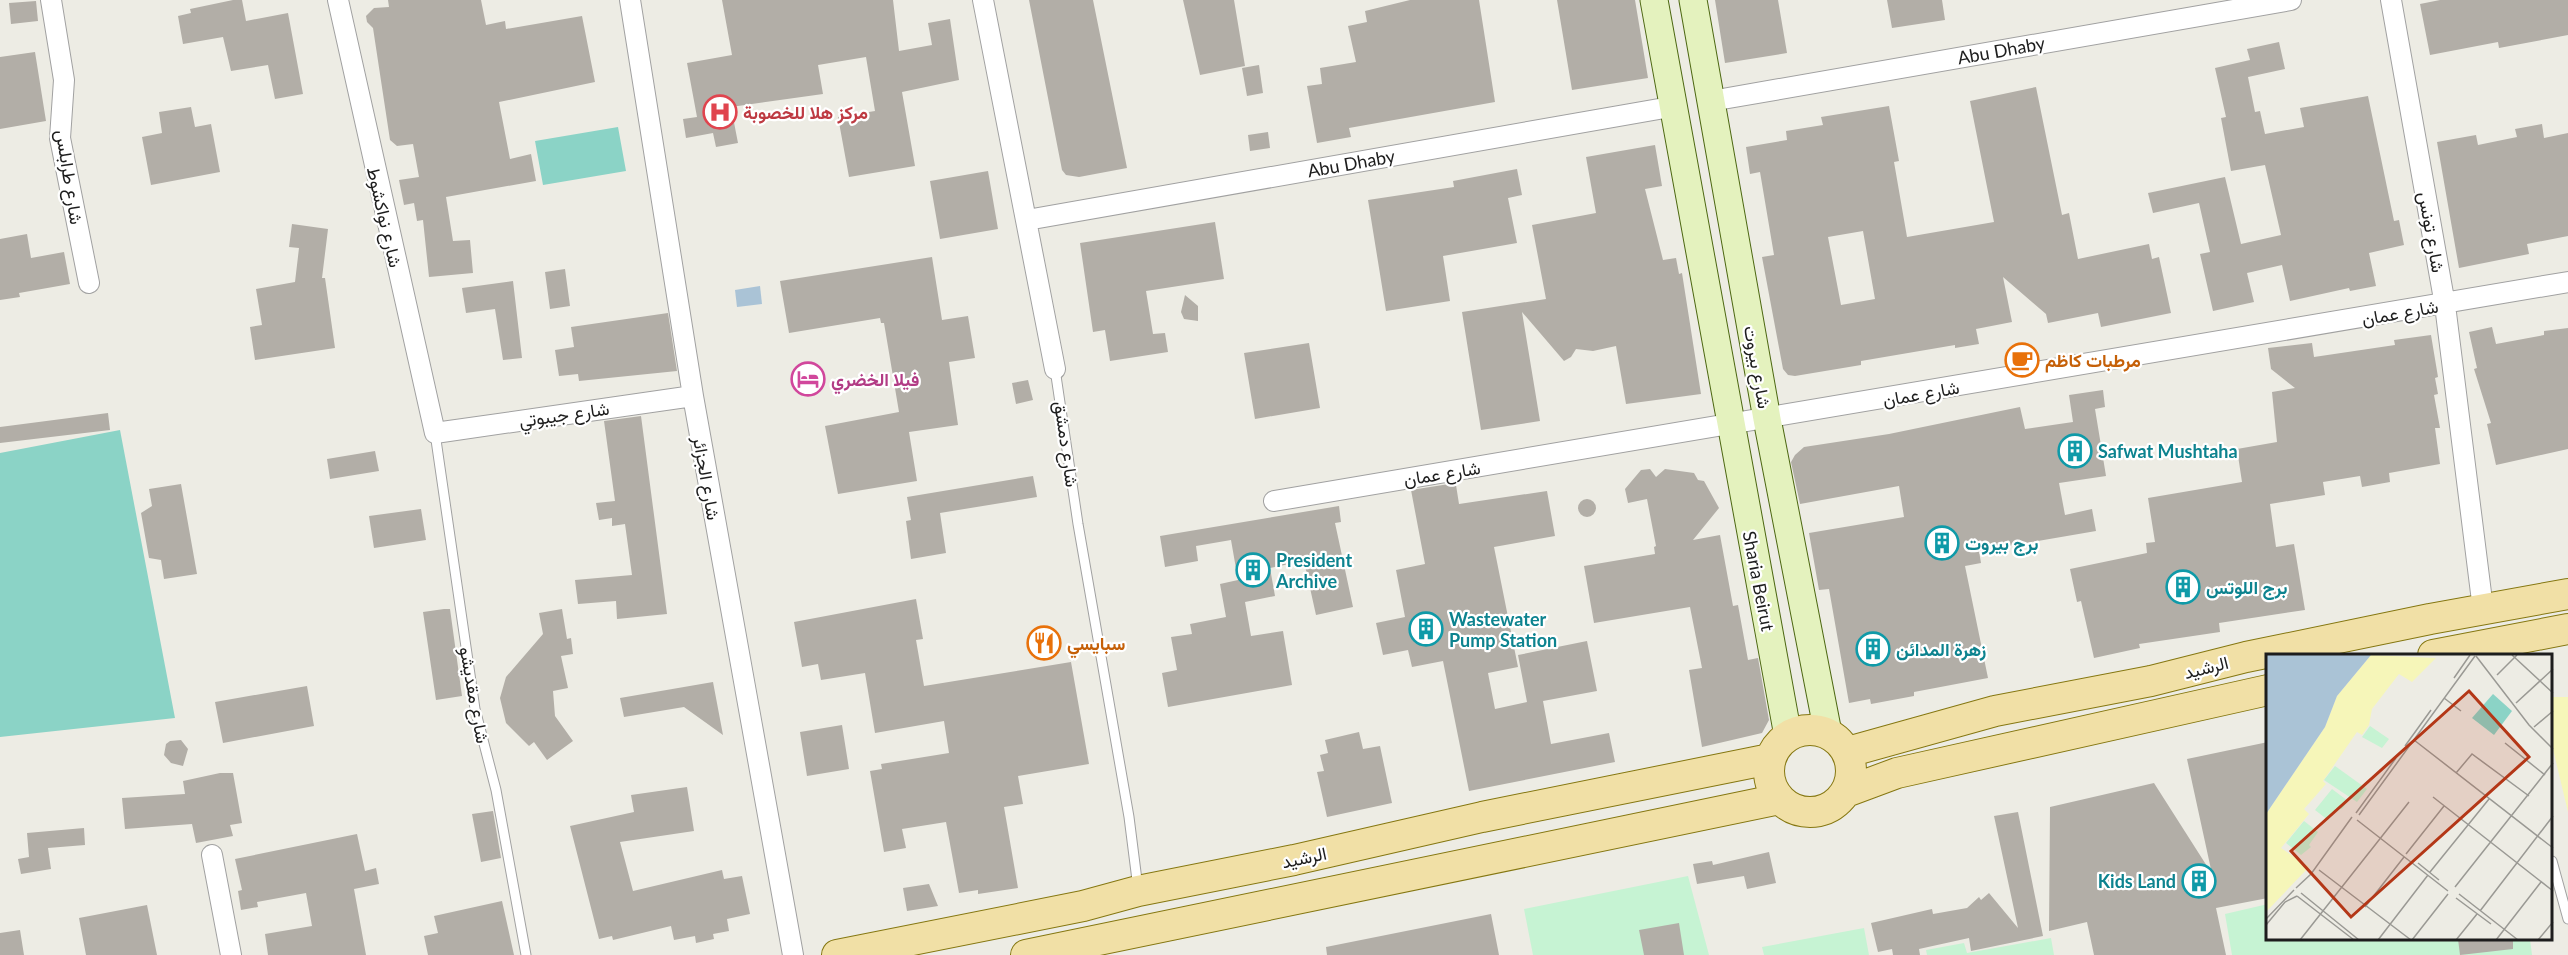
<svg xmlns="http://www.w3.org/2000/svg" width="2568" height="955" font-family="Lato,Vazirmatn,sans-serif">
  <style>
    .sand { fill: #f6f6b9 }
    .park { fill: #c6f3d3 }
    .pitch { fill: #8bd3c6 }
    .water { fill: #aac3d6 }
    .building { fill: #b2aea7; fill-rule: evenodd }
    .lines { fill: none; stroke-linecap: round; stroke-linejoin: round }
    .lane-casing { stroke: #a1a1a1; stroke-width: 11 }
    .street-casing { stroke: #a1a1a1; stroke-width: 22 }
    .secondary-casing { stroke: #4c6711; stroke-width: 29 }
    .primary-casing { stroke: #857711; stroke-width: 32 }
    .lane { stroke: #fff; stroke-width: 9 }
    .street { stroke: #fff; stroke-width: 20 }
    .secondary { stroke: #e4f2be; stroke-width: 27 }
    .primary { stroke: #f1e0a6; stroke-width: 30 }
    .labels { text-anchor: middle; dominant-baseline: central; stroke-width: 4.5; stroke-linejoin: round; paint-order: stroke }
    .street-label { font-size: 18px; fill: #1d1d1d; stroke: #fff }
    .health-label { font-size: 18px; font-weight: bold; fill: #be3a42; stroke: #fff; text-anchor: start }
    .food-label { font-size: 18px; font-weight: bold; fill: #c56008; stroke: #fff; text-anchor: start }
    .hotel-label { font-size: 18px; font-weight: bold; fill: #b23c85; stroke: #fff; text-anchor: start }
    .culture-label { font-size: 18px; font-weight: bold; fill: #0d838f; stroke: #fff; text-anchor: start }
    .inset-road { fill: none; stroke: #9a9994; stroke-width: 1.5 }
    .view { fill: #b43717; fill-opacity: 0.15; stroke: #b43717; stroke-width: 3 }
    .inset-edge { fill: none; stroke: #1d1d1d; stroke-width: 3 }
  </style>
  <rect width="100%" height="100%" fill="#edece4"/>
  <!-- sand -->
  <path class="sand" d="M2552,697H2568V812L2552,745Z"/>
  <!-- park -->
  <path class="park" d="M1688,876L1709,955H1533L1524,909Z
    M2268,904V938L2530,939L2532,955H2232L2225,914Z
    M1864,928L1869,955H1764L1762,947Z
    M2051,938L2054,955H1927L1926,950L1964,943L1967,953Z"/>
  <!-- pitch -->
  <path class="pitch" d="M618,127L626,171L543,185L535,141Z
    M120,430L175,718L0,737V453Z"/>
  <!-- water -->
  <path class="water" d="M760,286L762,304L737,307L735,290Z"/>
  <!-- building -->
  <path class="building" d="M233,0H242L246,21L288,13L303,94L275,99L268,65L231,71L223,37L183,44L178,16L191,13L190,9Z
    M388,0H481L486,25L505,21L506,29L582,16L595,82L499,102L510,159L531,154L536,181L446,197L453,241L470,240L473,273L429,277L423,220L417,221L414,203L404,205L399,180L419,177L413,144L397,146L390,140L373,28L367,22L366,16L374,8L389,7Z
    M722,0H893L899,51L932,45L928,23L950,19L959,80L902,92L915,166L849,177L838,117L875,111L866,57L818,65L823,94L731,107L738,143L716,147L713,133L686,138L683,119L697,117L687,63L732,55Z
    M1029,0H1093L1127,168L1079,177L1066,175L1062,170Z
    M1183,0H1234L1245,66L1200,75Z
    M1410,0H1479L1495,102L1349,128L1351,137L1317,143L1307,86L1322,84L1320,68L1356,62L1348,26L1367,22L1365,11Z
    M1557,0H1635L1648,78L1572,90Z
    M1715,0H1778L1787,53L1725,63Z
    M1887,0H1942L1945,20L1892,28Z
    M2440,0H2568V35L2499,48L2498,42L2430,55L2420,4Z
    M36,1L38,21L11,24L9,3Z
    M2279,42L2285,69L2248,77L2255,112L2260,111L2265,134L2304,127L2300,108L2368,96L2394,221L2399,220L2404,245L2369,253L2376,286L2350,291L2349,288L2290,301L2282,265L2247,273L2254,302L2213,311L2200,254L2210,252L2199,203L2153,213L2148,193L2225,177L2241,244L2281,235L2265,165L2231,171L2221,118L2226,117L2215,68L2250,60L2247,49Z
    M35,52L46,121L0,129V57Z
    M1259,65L1263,93L1247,96L1242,68Z
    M2036,87L2062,215L2069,213L2078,259L2149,244L2152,259L2159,257L2171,313L2101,327L2098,313L2048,323L2046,314L2003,277L2012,322L1976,329L1979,344L1955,348V345L1861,361V365L1795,376L1788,375L1783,369L1762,257L1774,255L1760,172L1750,174L1746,147L1787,140L1786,131L1823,125L1821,117L1889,106L1899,161L1894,162L1907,237L1994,222L1970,101ZM1863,231L1875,299L1841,305L1828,237Z
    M191,107L195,127L211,124L220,172L151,185L142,137L162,133L159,112Z
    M2542,124L2544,138L2568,133V236L2527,244L2529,254L2459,268L2437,142L2476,135L2478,145L2517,137L2515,129Z
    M1268,132L1270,148L1250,151L1248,135Z
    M1655,145L1662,186L1645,189L1663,260L1676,258L1679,274L1682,273L1701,394L1626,404L1616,346L1593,351L1576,349L1571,357L1564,361L1522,312L1540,421L1481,430L1462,312L1546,299L1532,225L1596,213L1586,157Z
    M1517,169L1522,195L1508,198L1517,243L1443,256L1450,301L1386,311L1368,200L1454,187L1453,181Z
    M988,171L998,229L940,239L930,181Z
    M1215,222L1224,279L1146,291L1153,334L1165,333L1168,352L1110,361L1105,330L1093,332L1080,243Z
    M292,224L328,229L322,278H325L335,348L255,360L250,327L262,325L256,289L295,282L299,248L289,247Z
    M27,234L31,258L64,252L70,284L19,293L20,297L0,300V239Z
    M932,257L942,320L968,316L975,358L949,362L958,425L909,432L917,481L838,494L825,426L899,412L884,323H881L880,318L789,333L780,281Z
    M565,269L570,306L550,309L545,272Z
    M513,281L522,358L503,360L495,309L466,313L462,288Z
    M1185,295L1198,306V321L1184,319L1181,312Z
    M668,313L677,371L579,381L578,374L559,376L555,350L574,347L571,327Z
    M2492,327L2496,344L2544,335V331L2568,328V449L2496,465L2487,424L2491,423L2474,369L2477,368L2469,332Z
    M2431,335L2438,377L2435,378L2438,394L2434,395L2440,428H2435L2440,464L2389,473L2390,482L2362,487L2360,476L2323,482L2325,495L2270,504L2276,547L2294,544L2305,610L2219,623L2220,632L2139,644L2140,648L2094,658L2081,601L2077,602L2070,569L2147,553L2146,543L2155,542L2148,498L2242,482L2237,449L2277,442L2272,392L2295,388L2271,369L2268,348L2312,343L2314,357L2395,345L2394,340Z
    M1309,343L1320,408L1255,419L1244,353Z
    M1028,380L1033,400L1016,404L1012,383Z
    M2103,390L2105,407L2095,409L2106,476L2059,483L2065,515L2092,509L2096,531L1979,551L1981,563L1965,566L1988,678L1914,692V696L1871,704L1870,699L1849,703L1829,589L1819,590L1809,533L1904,517L1899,486L1800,504L1791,462L1795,455L1804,447L1889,434L2020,407L2025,429L2073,422L2069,395Z
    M108,413L110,430L0,443V427Z
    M641,416L667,614L617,619L616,601L578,604L575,580L632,575L625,524L612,526V518L599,520L596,503L615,501L604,421Z
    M375,451L379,471L330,479L327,459Z
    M1650,469L1656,477L1665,469L1694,473L1698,480L1704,481L1719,508L1693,540L1720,535L1733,606L1738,605L1748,660L1758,658L1769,720L1762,733L1702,747L1689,670L1702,668L1690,607L1594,623L1584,566L1655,554L1654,547L1656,546L1647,499L1628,503L1625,489L1641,470Z
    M1033,476L1037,497L940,513L946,553L911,559L906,521L911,520L907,497Z
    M181,484L197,574L164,579L161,560L149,558L141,513L152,506L149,489Z
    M1449,484L1450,486L1456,485L1459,504L1547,491L1555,536L1494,547L1518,667L1488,673L1495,709L1527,702L1518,655L1587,641L1597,691L1543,701L1551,744L1609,733L1615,762L1469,791L1443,661L1412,667L1408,650L1383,655L1376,623L1405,617L1396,570L1425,564L1411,490Z
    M1578 508a9 9 0 1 1 18 0a9 9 0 1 1-18 0Z
    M1339,506L1341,522L1335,523L1353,607L1316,615L1304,561L1270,568L1275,596L1245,602L1251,636L1283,631L1292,685L1168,707L1162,673L1177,670L1171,637L1192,634L1190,624L1226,617L1220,584L1238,580L1231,540L1196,546L1198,561L1165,567L1160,536Z
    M421,509L426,540L374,548L369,516Z
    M916,599L923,639L916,640L924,686L1071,662L1089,764L1018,776L1023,804L1004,807L1018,888L978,894V890L959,893L946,822L902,829L906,848L884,852L870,771L882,769L881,764L949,753L944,721L875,733L865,673L821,680L818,664L802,667L794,622Z
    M444,609H450L462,696L436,700L423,612Z
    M562,609L567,639L571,638L573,654L561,656L568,688L553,691L555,716L573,741L547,760L534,742L529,746L506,723L500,698L506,677L543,634L539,613Z
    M713,682L723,735L684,707L624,717L620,698Z
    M307,686L314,726L223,743L215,702Z
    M842,725L849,769L807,776L800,732Z
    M1359,732L1363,749L1380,746L1392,803L1327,817L1317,772L1324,771L1320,755L1328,753L1325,740Z
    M181,740L188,749L183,766L171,763L164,755L166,744L170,741Z
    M2268,742V898L2216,908L2226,955H2094L2087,922L2049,931L2050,807L2154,783L2212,874L2187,759Z
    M220,773H233L242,823L230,825L233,836L196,843L192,824L125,829L122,798L185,794L183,781Z
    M687,787L694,831L620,842L633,891L722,870L724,879L742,876L750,914L727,919L729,931L713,934L714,939L696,943L695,936L674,940L671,926L613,940L612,936L599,939L570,826L634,812L631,795Z
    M493,811L501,858L481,862L472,814Z
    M2018,812L2043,936L1971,951L1969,938L1919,949L1920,955H1893L1892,949L1878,952L1871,923L1932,909L1933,914L1967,908L1979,897L1981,900L1989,893L2018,928L1994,816Z
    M84,828L85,845L48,848L51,869L21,874L18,859L29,857L27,833Z
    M357,834L365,871L376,868L379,884L354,889L366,955H268L265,934L312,926L306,893L257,902L258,907L241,910L238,891L242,890L235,859Z
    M1769,852L1776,883L1747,889L1744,876L1697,884L1693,864L1712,861L1713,865Z
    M929,884L938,906L907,911L903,888Z
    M502,901L514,955H428L424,936L438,933L434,916Z
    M147,905L157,955H86L79,918Z
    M1491,914L1499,955H1327L1326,947Z
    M1679,923L1684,955H1644L1639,930Z
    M20,930L24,955H0V933Z
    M2458,939H2513V949L2460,955Z"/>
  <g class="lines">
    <!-- lane casing -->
    <g class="lane-casing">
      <path id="lane" d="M1055,369L1078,524L1129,817L1138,888
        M435,433L475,709L496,790L526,955
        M2552,861L2568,919"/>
    </g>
    <!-- street casing -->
    <g class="street-casing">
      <path id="street" d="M51,0L64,80L60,138L89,283
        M338,0L435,433L693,396
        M630,0L693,396L793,955
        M983,0L1055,369
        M2391,0L2445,305L2483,609
        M1711,101L2291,0
        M1027,220L1676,106
        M1274,501L2568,282
        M212,855L231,955"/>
    </g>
    <!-- secondary casing -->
    <g class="secondary-casing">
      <path id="secondary" d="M1654,0L1788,736
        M1693,0L1767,419L1828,733"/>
    </g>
    <!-- primary casing -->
    <g class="primary-casing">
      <path id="primary" d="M2433,655L2568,629
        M1769 771a41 41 0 1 1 82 0a41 41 0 1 1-82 0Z
        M1848,752L1995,711L2151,681L2246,657L2430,619L2568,594
        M1846,792L1897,773L2268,690
        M837,955L1083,906L1138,891L1294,860L1482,817L1770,759
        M1026,955L1780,799"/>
    </g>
    <!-- lane -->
    <use href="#lane" class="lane"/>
    <!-- street -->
    <use href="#street" class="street"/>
    <!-- secondary -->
    <use href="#secondary" class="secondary"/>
    <!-- primary -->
    <use href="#primary" class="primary"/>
  </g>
  <!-- icons -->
  <defs>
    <g id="hospital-ring" transform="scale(1.725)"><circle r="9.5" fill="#fff" stroke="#e0444e" stroke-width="1.5"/><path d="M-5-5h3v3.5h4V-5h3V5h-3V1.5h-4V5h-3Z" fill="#e0444e"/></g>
    <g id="cafe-ring" transform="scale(1.725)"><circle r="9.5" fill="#fff" stroke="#e8710a" stroke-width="1.5"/><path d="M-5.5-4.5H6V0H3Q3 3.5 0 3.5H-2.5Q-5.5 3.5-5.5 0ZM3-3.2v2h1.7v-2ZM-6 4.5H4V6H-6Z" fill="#e8710a"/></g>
    <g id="hotel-ring" transform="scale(1.725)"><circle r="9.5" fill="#fff" stroke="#d1479c" stroke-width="1.5"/><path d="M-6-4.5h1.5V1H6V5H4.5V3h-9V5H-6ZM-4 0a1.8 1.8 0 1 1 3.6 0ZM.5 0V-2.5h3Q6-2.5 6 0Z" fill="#d1479c"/></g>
    <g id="building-ring" transform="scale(1.725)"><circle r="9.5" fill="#fff" stroke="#0f9aa8" stroke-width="1.5"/><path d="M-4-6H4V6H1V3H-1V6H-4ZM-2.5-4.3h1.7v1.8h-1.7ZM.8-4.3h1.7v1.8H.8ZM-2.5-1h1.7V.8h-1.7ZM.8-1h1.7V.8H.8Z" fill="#0f9aa8"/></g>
    <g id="restaurant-ring" transform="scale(1.725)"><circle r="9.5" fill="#fff" stroke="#e8710a" stroke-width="1.5"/><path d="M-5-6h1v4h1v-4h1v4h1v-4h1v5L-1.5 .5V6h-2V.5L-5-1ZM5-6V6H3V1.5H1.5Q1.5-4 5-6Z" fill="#e8710a"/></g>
  </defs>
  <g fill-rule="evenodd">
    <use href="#hospital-ring" x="720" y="112"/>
    <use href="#cafe-ring" x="2022" y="360"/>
    <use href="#hotel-ring" x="808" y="379"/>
    <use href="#building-ring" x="2075" y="451"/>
    <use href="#building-ring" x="1942" y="543"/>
    <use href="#building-ring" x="1253" y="570"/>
    <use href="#building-ring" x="2183" y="587"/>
    <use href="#building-ring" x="1426" y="629"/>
    <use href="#restaurant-ring" x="1044" y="643"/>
    <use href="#building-ring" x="1873" y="649"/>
    <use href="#building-ring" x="2199" y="881"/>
  </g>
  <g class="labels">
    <!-- street labels -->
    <g class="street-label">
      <text transform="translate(2001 50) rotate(-10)">Abu Dhaby</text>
      <text transform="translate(1351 163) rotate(-10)">Abu Dhaby</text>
      <text transform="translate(70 177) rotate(81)">شارع طرابلس</text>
      <text transform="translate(385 217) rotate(77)">شارع نواكشوط</text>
      <text transform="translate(2432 232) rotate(80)">شارع تونس</text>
      <text transform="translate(2400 312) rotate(-10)">شارع عمان</text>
      <text transform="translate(1758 367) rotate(80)">شارع بيروت</text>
      <text transform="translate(1921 393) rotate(-10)">شارع عمان</text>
      <text transform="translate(564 414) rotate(-8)">شارع جيبوتي</text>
      <text transform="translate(1067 444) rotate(82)">شارع دمشق</text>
      <text transform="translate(1442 473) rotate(-9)">شارع عمان</text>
      <text transform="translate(707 478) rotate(80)">شارع الجزائر</text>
      <text transform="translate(1759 581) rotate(79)">Sharia Beirut</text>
      <text transform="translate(2206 667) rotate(-14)">الرشيد</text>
      <text transform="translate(475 695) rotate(80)">شارع مقديشو</text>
      <text transform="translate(1304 857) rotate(-12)">الرشيد</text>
    </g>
    <!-- health labels -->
    <g class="health-label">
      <text x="743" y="112">مركز هلا للخصوبة</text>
    </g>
    <!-- food labels -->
    <g class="food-label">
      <text x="2045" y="360">مرطبات كاظم</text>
      <text x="1067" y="643">سبايسي</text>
    </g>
    <!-- hotel labels -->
    <g class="hotel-label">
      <text x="831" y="379">فيلا الخضري</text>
    </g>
    <!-- culture labels -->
    <g class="culture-label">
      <text x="2098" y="451">Safwat Mushtaha</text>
      <text x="1965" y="543">برج بيروت</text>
      <text x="1276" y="560">President<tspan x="1276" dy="21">Archive</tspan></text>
      <text x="2206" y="587">برج اللوتس</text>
      <text x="1449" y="619">Wastewater<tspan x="1449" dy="21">Pump Station</tspan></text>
      <text x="1896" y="649">زهرة المدائن</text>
      <text x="2176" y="881" text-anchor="end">Kids Land</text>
    </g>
  </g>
  <!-- overview -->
  <g transform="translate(2266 654)">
    <rect width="286" height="286" fill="#edece4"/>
    <path d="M105,1L170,4L146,28L133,20L106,55L103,71L96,81L91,78L57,127L60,130L38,155L43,160L15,194L43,213L0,258V160L59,73L71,42Z" fill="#f6f6b9"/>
    <path d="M104,72L123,85L116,94L96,83ZM69,112L101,135L91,148L58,126ZM66,135L82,147L76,155L70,154L62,166L49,156ZM38,167L52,178L43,191L45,193L35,201L20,189Z" fill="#c6f3d3"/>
    <path d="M227,40L246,57L228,81L206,64Z" fill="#8bd3c6"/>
    <path d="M0,1H105L71,42L59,73L0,160Z" fill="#aac3d6"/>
    <path class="inset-road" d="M246,1L287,39M210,2L263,71L287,95M231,21L251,1M188,24L204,1M178,44L195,57M250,49L287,15M268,73L287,57M148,86L287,194M239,89L279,121M139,92L165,56M190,119L206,100L263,142M167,143L287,237M90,159L130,104M93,161L209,2M91,166L182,237M140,200L178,152M152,209L173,226M53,216L145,286M164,218L223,145M189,233L287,109M30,234L45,220L86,163M35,239L93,286M193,240L252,286M31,242L88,286M190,244L225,270M99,253L138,203M214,257L287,162M0,265L28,236M0,271L19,248L31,242M34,286L143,148M112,286L162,221M146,286L182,240M190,286L211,260M230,286L275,228M272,286L287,268"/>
    <path class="view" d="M203,37L263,103L85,263L25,197Z"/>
    <rect width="286" height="286" class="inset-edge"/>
  </g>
</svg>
